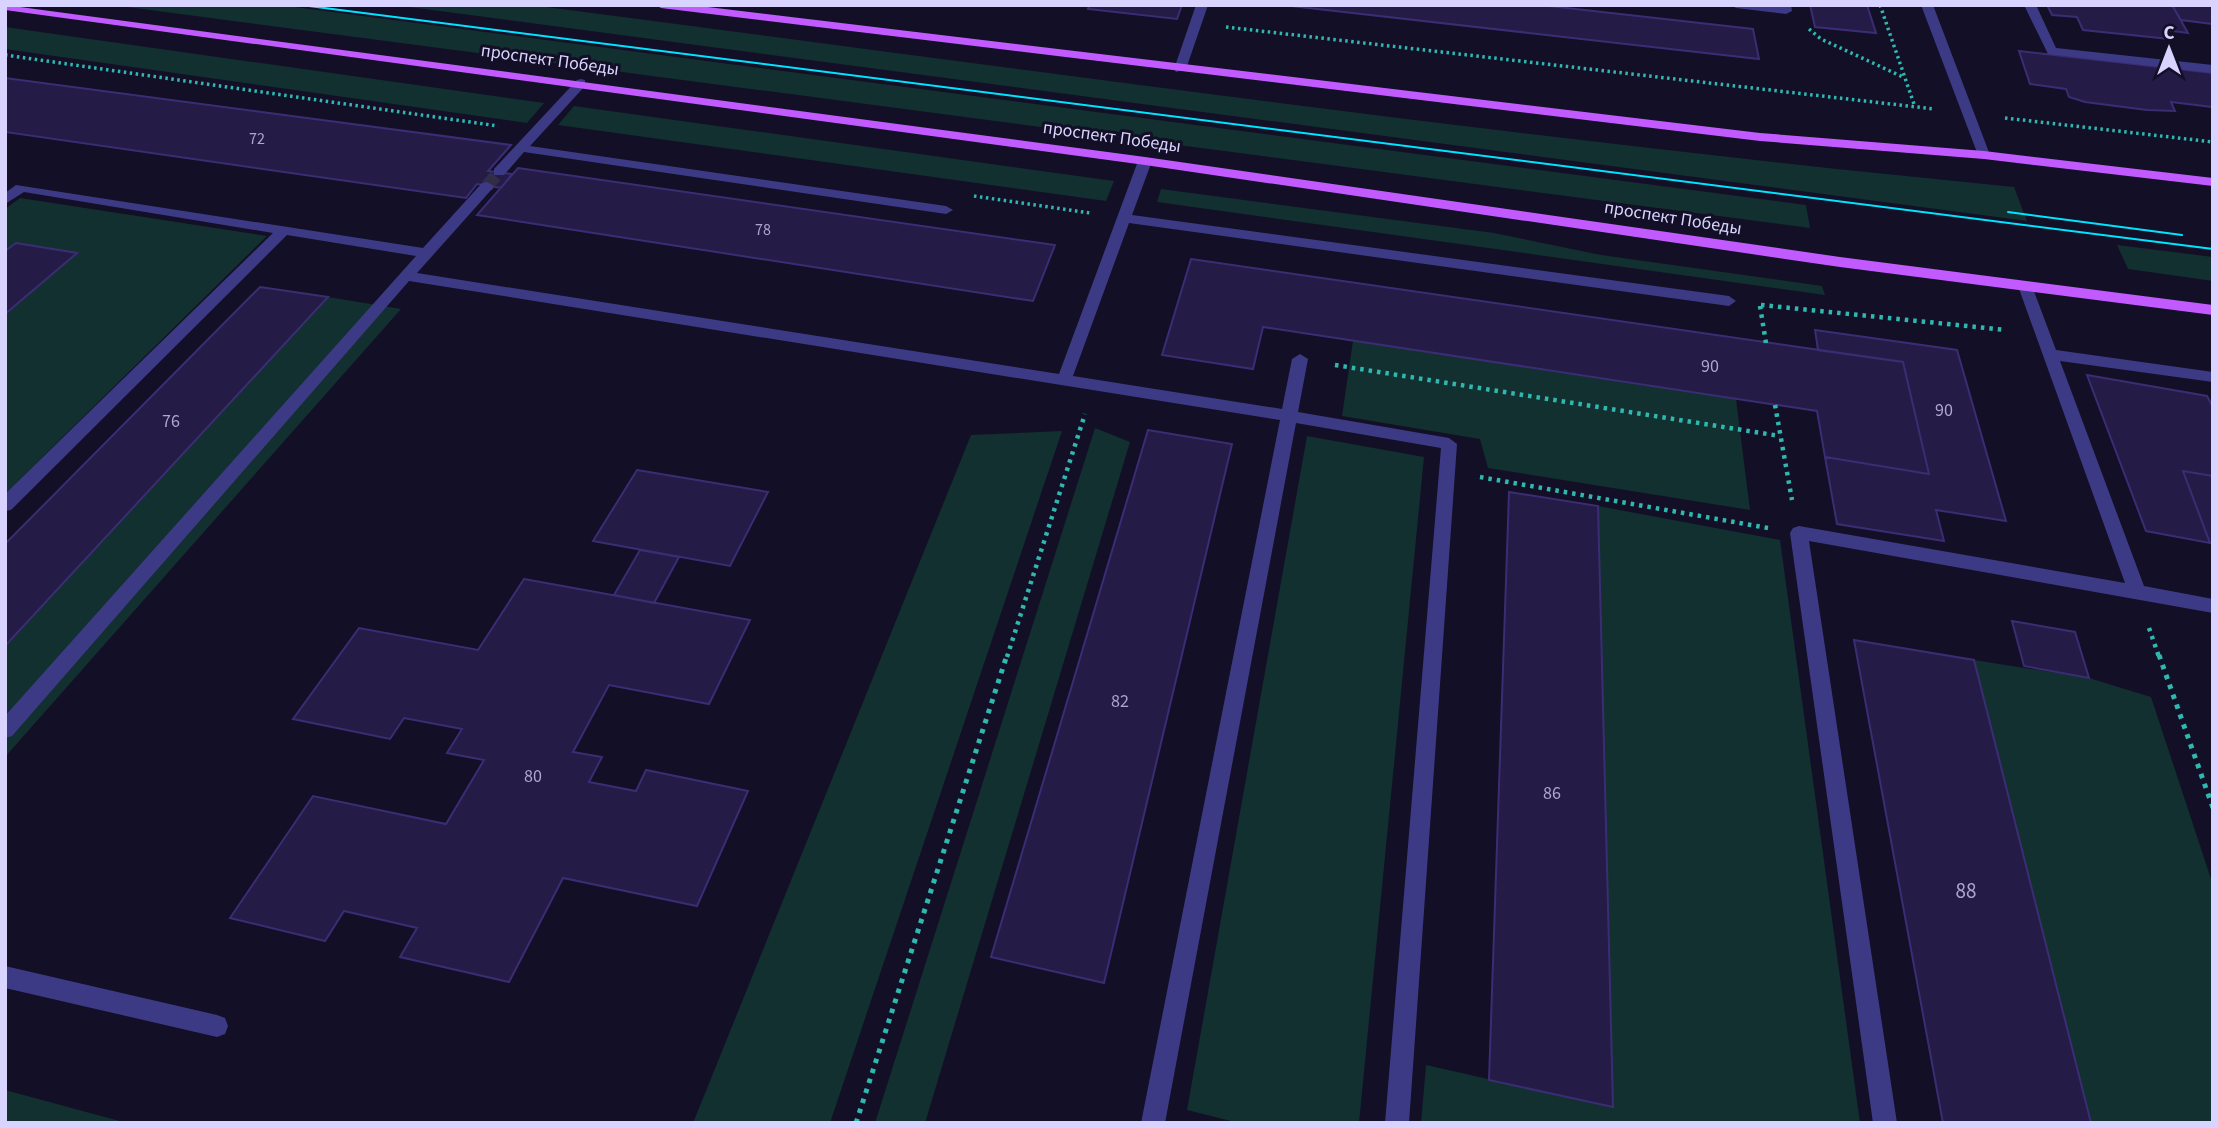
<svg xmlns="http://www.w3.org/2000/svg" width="2218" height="1128" font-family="'Source Sans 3',sans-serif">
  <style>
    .green { fill: #12302f }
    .building { fill: #241b47; stroke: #3b2d73; stroke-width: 2 }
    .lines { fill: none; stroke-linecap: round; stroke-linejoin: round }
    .minor-tunnel { stroke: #312d47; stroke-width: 13; stroke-dasharray: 13 6; stroke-linecap: butt }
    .path-far2 { stroke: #2fb8b0; stroke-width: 3.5; stroke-dasharray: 2.5 3.5; stroke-linecap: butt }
    .path-far1 { stroke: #2fb8b0; stroke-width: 4.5; stroke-dasharray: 3.5 5; stroke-linecap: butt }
    .path { stroke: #2fb8b0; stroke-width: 5; stroke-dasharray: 4.5 6; stroke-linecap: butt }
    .minor { fill: #3d3a85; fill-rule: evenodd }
    .major { fill: #c25bff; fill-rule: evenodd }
    .tram { stroke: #00e5ff; stroke-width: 2 }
    .labels { text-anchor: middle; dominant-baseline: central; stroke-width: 6; stroke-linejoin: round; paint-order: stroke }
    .far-number-label { font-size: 16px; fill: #aca6d1 }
    .far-street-label { font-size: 18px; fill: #d9d4ff; stroke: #130f26 }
    .number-label { font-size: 18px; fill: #aca6d1 }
    .near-number-label { font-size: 21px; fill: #aca6d1 }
  </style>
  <rect width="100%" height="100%" fill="#130f26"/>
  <!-- green -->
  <path class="green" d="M112,5H279L1806,205L1810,228Z
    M394,5H531C1025,69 1518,139 2014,187L2027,221Z
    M5,27L544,103L527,123L5,49Z
    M574,106L1114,181L1106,201L558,125Z
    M1161,189L1494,233L1601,255L1822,286L1825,295L1157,202Z
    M20,198L267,236L5,494V209Z
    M2117,245L2213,257V281L2128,269Z
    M328,297L401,309L5,757V645Z
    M1353,341L1736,399L1750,510L1488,468L1480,439L1342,416Z
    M1095,428L1130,442L925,1123H875Z
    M1062,431L830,1123H693L971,435Z
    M1307,436L1424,457L1359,1123H1239L1187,1110Z
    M1598,506L1780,540L1860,1123H1421L1426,1065L1613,1107Z
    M1974,660L2089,678L2151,697L2213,885V1123H2091Z
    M5,1090L127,1123H5Z"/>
  <!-- building -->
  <path class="building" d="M1090,5H1182L1177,19L1088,9Z
    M1282,5H1540L1753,29L1759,59Z
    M1810,5H1867L1876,33L1815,27Z
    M2047,5H2172L2188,33L2165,30L2170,39L2083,30L2077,17L2052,15Z
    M2172,5H2213V24L2181,20Z
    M2019,51L2213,73V107L2171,102L2175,111L2147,110L2085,102L2069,97L2066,89L2030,84Z
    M5,78L511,145L488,171L512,174L501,188L477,184L466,198L5,132Z
    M518,168L1055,245L1033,301L477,215Z
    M16,243L77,253L5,314V251Z
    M1191,259L1903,362L1929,474L1825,457L1817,411L1263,327L1253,369L1162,355Z
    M260,287L328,297L5,646V544Z
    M1815,330L1957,350L2006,521L1936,510L1944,541L1837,524L1825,457L1929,474L1903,362L1818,350Z
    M2087,375L2207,396L2213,407V476L2183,471L2210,543L2146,531Z
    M1148,430L1232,444L1104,983L991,957Z
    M637,470L768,492L730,566L593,541Z
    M2183,471L2213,476V543H2210Z
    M1509,492L1598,506L1613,1107L1489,1080Z
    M640,550L679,557L654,603L614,595Z
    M524,579L750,620L709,704L609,685L573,752L602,757L589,782L636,791L646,770L748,791L697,906L563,878L509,982L400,957L417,928L344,911L325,941L230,918L313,796L446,824L484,760L447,753L462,729L404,718L390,739L293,719L359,628L478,650Z
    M2012,621L2075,632L2089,678L2024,666Z
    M1854,640L1974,660L2091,1123H1943Z"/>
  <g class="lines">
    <!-- minor-tunnel -->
    <path class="minor-tunnel" d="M487,186L499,172"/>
    <!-- path-far2 -->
    <path class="path-far2" d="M1880,5L1915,107
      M1226,27L1934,109
      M1809,29L1821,39L1903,77
      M5,55L498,126
      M2005,118L2213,142
      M974,196L1090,213"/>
    <!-- path-far1 -->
    <path class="path-far1" d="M1761,305L2006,330
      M1760,306L1766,343
      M1335,365L1780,436
      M1775,405L1792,500
      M1480,477L1768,528
      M2149,628L2159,657
      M1007,657L1085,414"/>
    <!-- path -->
    <path class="path" d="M2159,655L2213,808
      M856,1123L1007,655"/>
    <!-- minor -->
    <path class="minor" d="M1196,5H1208L1186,69L1176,72L1174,69Z
      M1731,5H1791L1792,11L1786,14L1736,8Z
      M1921,5H1933L1990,155L1989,158L1984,159L1978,155Z
      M2024,5H2036L2056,48L2213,65V73L2048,54Z
      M581,79L585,80V86L530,146L946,206L953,210L946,214L524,152L504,175H494V169L577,80Z
      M1145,157L1152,161L1132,215L1729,296L1736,301L1729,306L1129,223L1073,376L1282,409L1292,359L1300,354L1308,359L1298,412L1449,438L1457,444L1409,1123H1385L1441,448L1296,423L1165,1123H1141L1280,420L409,281L12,736L5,738V716L416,256L287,235L11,510L5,511V494L273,233L24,192L5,204V193L16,185L423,248L482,183L487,182L494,186L492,189L417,273L1059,374L1138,161Z
      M2025,281L2032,286L2056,350L2213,372V382L2060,361L2144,586L2213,599V613L1809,541L1897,1123H1873L1790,533L1793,528L1799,526L2125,583L2018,286Z
      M5,966L217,1015L225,1018L228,1026L225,1034L217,1037L5,988Z"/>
    <!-- major -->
    <path class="major" d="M5,5L1145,157L1840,257L2213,305V315L1840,267L1145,165L5,10Z
      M656,5H691L1760,133L1984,151L2213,178V186L1984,159L1760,141L661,8Z"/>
    <!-- tram -->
    <path class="tram" d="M301,5L2213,249
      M2008,212L2182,235"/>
  </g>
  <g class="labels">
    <!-- far-number labels -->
    <g class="far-number-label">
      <text x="257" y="139">72</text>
      <text x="763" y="230">78</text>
    </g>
    <!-- far-street labels -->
    <g class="far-street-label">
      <text transform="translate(550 60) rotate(8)">проспект Победы</text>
      <text transform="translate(1112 137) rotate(8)">проспект Победы</text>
      <text transform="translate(1673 218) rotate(9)">проспект Победы</text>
    </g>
    <!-- number labels -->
    <g class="number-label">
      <text x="1710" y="366">90</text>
      <text x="1944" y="410">90</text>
      <text x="171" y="421">76</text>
      <text x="1120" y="701">82</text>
      <text x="533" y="776">80</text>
      <text x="1552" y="793">86</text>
    </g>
    <!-- near-number labels -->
    <g class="near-number-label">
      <text x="1966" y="891">88</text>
    </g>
  </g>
  <!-- border -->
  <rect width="2218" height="1128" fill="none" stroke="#d9d4ff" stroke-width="14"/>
  <!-- north arrow -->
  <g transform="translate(2169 49)" stroke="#130f26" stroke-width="5" paint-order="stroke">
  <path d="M0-5L12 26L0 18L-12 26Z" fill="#d9d4ff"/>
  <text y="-10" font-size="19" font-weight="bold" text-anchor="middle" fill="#d9d4ff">С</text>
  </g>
</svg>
